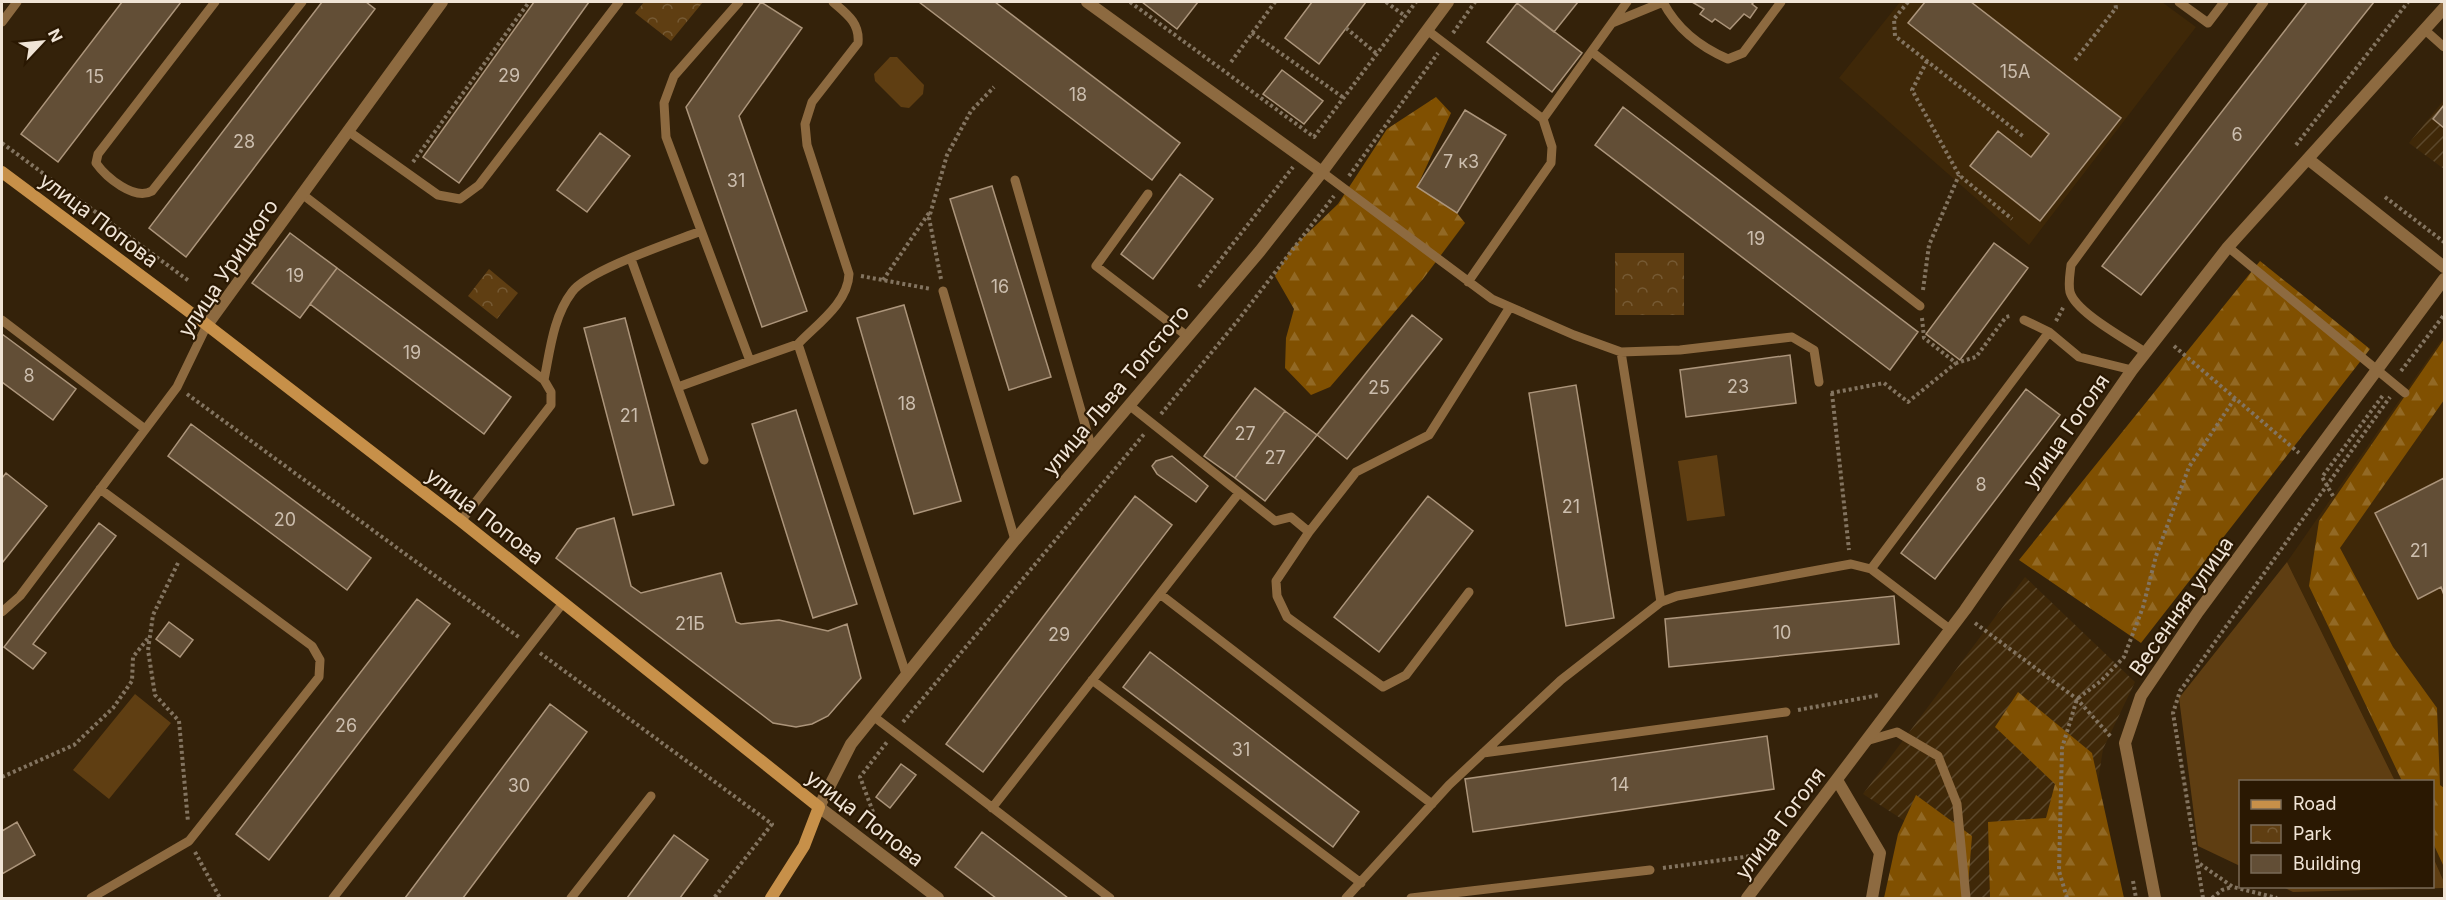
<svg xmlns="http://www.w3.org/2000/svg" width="2446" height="900" font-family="Inter,sans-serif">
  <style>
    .built { fill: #3f2808 }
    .industrial { fill: url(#industrial-furrows) }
    .grass { fill: #5f3e12 }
    .forest { fill: url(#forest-firs) }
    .park { fill: url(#park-crowns) }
    .building { fill: #624e36; stroke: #ac957b; stroke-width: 1.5 }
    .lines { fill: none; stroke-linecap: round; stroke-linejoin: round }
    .path { stroke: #837460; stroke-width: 4; stroke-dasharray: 3 3; stroke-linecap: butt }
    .service { stroke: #8d6a40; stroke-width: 9 }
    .minor { stroke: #8d6a40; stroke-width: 12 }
    .tertiary { stroke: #8d6a40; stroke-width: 12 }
    .secondary { stroke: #c79049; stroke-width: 12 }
    .labels { text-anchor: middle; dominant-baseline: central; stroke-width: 4.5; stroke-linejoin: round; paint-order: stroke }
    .number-label { font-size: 18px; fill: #ccbeae }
    .street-label { font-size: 21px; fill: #f0e4d6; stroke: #2a1802 }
  </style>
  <defs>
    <pattern id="industrial-furrows" width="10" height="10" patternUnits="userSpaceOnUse" patternTransform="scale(1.5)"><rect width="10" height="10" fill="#3f2808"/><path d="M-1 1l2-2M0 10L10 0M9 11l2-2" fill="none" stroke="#5b472b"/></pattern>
    <pattern id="forest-firs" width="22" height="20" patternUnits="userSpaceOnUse" patternTransform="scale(1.5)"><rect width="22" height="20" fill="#805001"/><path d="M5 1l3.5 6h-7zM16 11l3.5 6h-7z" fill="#926925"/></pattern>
    <pattern id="park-crowns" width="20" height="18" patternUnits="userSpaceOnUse" patternTransform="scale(1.5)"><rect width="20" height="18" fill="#5f3e12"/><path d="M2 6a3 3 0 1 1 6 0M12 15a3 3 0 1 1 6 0" fill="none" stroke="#765a34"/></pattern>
  </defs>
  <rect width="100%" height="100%" fill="#34220a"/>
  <!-- built -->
  <path class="built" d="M1900,2H2162L2196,27L2029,245L1839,78Z
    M2444,336V882L2433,857L2432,782L2395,781L2287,562Z"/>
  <!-- industrial -->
  <path class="industrial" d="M2444,100V169L2409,143Z
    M2025,577L2135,682L2103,749L2085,863L2067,898H1937L1945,847L1863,794Z"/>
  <!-- grass -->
  <path class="grass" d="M890,57H897L924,85L923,94L909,108L901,107L875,81L874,74Z
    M1717,455L1725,516L1687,521L1678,461Z
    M2287,562L2395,781L2240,782V866L2198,846L2179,698Z
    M135,694L171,723L109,799L73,770Z
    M2433,857L2444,882V888L2293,892L2283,887L2432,886Z"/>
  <!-- forest -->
  <path class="forest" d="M1436,97L1451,113L1417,187L1457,213L1465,223L1423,279L1330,387L1311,395L1285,368L1286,338L1294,309L1275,276L1291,249L1338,204L1387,129Z
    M2260,261L2370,349L2141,643L2019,560Z
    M2444,339V400L2340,548L2393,647L2437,708L2440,785L2444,788V867L2433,843L2432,782L2402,781L2309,586L2319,521Z
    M2018,692L2092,753L2124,898H1990L1988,822L2046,818L2055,784L1995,727Z
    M1916,795L1972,836L1967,898H1884L1898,834Z"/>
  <!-- park -->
  <path class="park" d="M644,2H703L671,41L635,13Z
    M1615,253H1684V315H1615Z
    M489,269L518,293L497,319L468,296Z"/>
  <!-- building -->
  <path class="building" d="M122,2H181L58,162L21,134Z
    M322,2H366L375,9L186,257L149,228Z
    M534,2H589L459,183L423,157Z
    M761,2L802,28L739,116L807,311L762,327L686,107Z
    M919,2H995L1180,143L1152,180Z
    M1142,2H1198L1177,29Z
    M1312,2H1366L1319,64L1285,38Z
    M1519,2H1578L1554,32L1517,3Z
    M1692,2H1754L1752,4L1757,8L1750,18L1744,14L1730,29L1715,19L1712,22L1700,14L1704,9Z
    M1925,2H1971L2121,118L2040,221L1970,166L1998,131L2031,157L2049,134L1908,23Z
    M2307,2H2374L2141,295L2102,266Z
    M1517,3L1582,53L1552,92L1487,42Z
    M1282,70L1323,101L1304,124L1263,94Z
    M2444,105V128L2433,119Z
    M1623,107L1918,332L1890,370L1595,145Z
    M1465,110L1506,135L1457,213L1417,187Z
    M600,133L630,156L587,212L557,190Z
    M1180,174L1213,199L1153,279L1121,254Z
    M992,186L1051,377L1009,390L950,199Z
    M290,233L337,268L300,318L252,283Z
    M1994,243L2028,268L1960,360L1926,334Z
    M337,268L511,397L484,434L310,304Z
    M904,305L961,501L914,514L857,318Z
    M1412,315L1442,339L1347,459L1317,435Z
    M625,318L674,505L633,515L584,328Z
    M2,334L76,389L53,420L2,382Z
    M1790,355L1796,403L1686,417L1680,370Z
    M1576,385L1614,618L1566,626L1529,393Z
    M1255,388L1285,411L1235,478L1204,456Z
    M2026,389L2060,415L1935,579L1901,553Z
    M796,410L857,604L813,618L752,424Z
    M1285,411L1317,435L1265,501L1235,478Z
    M191,424L371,558L347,590L168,456Z
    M1172,456L1208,486L1196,502L1157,474L1152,466L1156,461Z
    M6,473L47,506L2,563V478Z
    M2444,478V595L2441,587L2418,599L2375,513Z
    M1135,496L1172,525L983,772L946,744Z
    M1428,496L1473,531L1379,652L1334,617Z
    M614,518L631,586L641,593L721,573L736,622L741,624L779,620L828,631L847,624L861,678L828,716L812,724L796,727L773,723L556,558L577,529Z
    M99,523L116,536L33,644L46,653L33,669L4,647Z
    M1894,596L1899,644L1669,667L1665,619Z
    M417,599L450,624L269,860L236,834Z
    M169,622L193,640L180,657L156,639Z
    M1150,652L1359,812L1333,847L1123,687Z
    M550,704L587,732L463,898H405Z
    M1767,736L1774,789L1473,832L1465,779Z
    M901,764L916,775L890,808L876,797Z
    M17,822L35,855L2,874V831Z
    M982,832L1068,898H996L955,867Z
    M674,835L708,860L680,898H627Z"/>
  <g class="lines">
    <!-- path -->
    <path class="path" d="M1130,2L1314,137L1416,2
      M1386,2L1405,16
      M1908,2L1894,19L1895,36L2024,137
      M1346,28L1377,54
      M1252,33L1344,98
      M1453,33L1475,2
      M2075,60L2116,8L2115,2
      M1927,61L1912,90L1959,175L2012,219
      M1231,62L1275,2
      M2,143L189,281
      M2296,145L2408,2
      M413,162L529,2
      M1349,176L1438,53
      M2385,197L2444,242
      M861,276L931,289
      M941,279L929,218L947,155L971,111L994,87
      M883,280L929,213
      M1199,287L1293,167
      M1923,290L1929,245L1959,175
      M1922,318L1924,338L1956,363L1976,357L2006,317L2010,316
      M2056,321L2064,306
      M2174,346L2299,453
      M2401,371L2444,315
      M1831,393L1884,383L1908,402L1956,363
      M1832,393L1849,550
      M187,394L520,638
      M1161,414L1239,319L1334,196
      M2333,496L2322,477L2384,394
      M178,563L153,615L148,650L155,695L179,721L188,822
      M1975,623L2077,699L2111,737
      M540,653L772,824L714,898
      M1798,710L1879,695
      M903,722L1145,433
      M2,777L74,745L113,708L132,681L133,657L149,637
      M873,812L860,777L887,742
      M195,852L220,898
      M2200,864L2233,887L2277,898
      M1663,868L1759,855
      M2133,881L2136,898
      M2067,898L2059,871L2062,748L2077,699L2101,681L2124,657L2143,607L2156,556L2189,467L2235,398
      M2203,898L2173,713L2180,691L2390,397
      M2212,898L2222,890L2232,887"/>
    <!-- service -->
    <path class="service" d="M215,2L98,154L96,163C106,177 134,201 152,191L302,2
      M739,2L674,76L664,103L666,137L750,361L798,344L906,674
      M1663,2C1677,29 1700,47 1728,59L1743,53L1781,2
      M2179,2L2208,23L2224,2
      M2,22L17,2
      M1612,23L1663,2
      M1427,30L1543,119L1627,2
      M2425,30L2444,47
      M1592,52L1920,306
      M348,131L438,195L460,199L479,185L619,2
      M1322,172L1492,299L1574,335L1621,352L1680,350L1792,337L1814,350L1819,382
      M1015,180L1092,449
      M302,194L544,380L551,392V405L461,521
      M1148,194L1096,266L1187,336
      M2228,247L2405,393
      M631,259L704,460
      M1468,282L1551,163L1552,147L1543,119
      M943,291L1015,540
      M2,320L145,429
      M2024,320L2049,332L2079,357L2132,370
      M798,344C817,324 848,303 849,274L807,145L805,124L812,102L858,43C860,23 847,14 833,2
      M1621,352L1661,602
      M2146,353C2128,340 2076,313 2070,292C2068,283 2070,274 2071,265L2264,2
      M544,380C550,351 553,317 572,292C588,270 673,242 701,231
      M678,387L750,361
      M1129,405L1275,521L1291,517L1309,532L1356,472L1429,435L1510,307
      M1309,532L1276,581L1277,596L1287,617L1383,687L1406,675L1469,592
      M1871,569L2049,332
      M1160,594L1432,804
      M2,612L20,596L177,387L207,325
      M1092,680L1361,883
      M873,716L1110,898
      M1866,741L1897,732L1938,756L1957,804L1966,898
      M1483,753L1786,712
      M992,808L1239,493
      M91,898L189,841L319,677L320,660L312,646L100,489
      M333,898L563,603
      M571,898L651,796
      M1346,898L1449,785L1561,680L1661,602L1677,596L1851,564L1871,569L1951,630
      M1411,898L1650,870"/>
    <!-- minor -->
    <path class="minor" d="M1087,2L1322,172
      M2308,159L2444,267
      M1837,780L1880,853L1872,898
      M819,807L938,898
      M1747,898L1965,610L2132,370L2228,247L2444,8
      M2155,898L2125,743L2141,696L2198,612L2444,279"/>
    <!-- tertiary -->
    <path class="tertiary" d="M207,325L442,2
      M819,807L851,744L1015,540L1260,251L1322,172L1448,2"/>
    <!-- secondary -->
    <path class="secondary" d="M2,172L207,325L461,521L819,807L804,846L771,898"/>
  </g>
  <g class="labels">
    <!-- number labels -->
    <g class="number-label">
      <text x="2015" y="71">15А</text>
      <text x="509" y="75">29</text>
      <text x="95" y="76">15</text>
      <text x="1078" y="94">18</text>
      <text x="2237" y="134">6</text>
      <text x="244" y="141">28</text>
      <text x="1461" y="161">7 к3</text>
      <text x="736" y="180">31</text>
      <text x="1756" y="238">19</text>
      <text x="295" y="275">19</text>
      <text x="1000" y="286">16</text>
      <text x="412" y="352">19</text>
      <text x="29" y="375">8</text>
      <text x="1738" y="386">23</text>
      <text x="1379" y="387">25</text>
      <text x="907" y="403">18</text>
      <text x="629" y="415">21</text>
      <text x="1245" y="433">27</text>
      <text x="1275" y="457">27</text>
      <text x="1981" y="484">8</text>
      <text x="1571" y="506">21</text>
      <text x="285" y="519">20</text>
      <text x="2419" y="550">21</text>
      <text x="690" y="623">21Б</text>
      <text x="1782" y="632">10</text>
      <text x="1059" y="634">29</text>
      <text x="346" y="725">26</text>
      <text x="1241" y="749">31</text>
      <text x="1620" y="784">14</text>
      <text x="519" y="785">30</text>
    </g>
    <!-- street labels -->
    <g class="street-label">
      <text transform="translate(99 220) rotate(37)">улица Попова</text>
      <text transform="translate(228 268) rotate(-56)">улица Урицкого</text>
      <text transform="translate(1116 390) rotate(-50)">улица Льва Толстого</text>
      <text transform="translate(2066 431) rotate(-55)">улица Гоголя</text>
      <text transform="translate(485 516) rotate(38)">улица Попова</text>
      <text transform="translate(2181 606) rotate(-55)">Весенняя улица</text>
      <text transform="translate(865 818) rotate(38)">улица Попова</text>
      <text transform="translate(1780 823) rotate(-53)">улица Гоголя</text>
    </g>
  </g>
  <!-- border -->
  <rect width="2446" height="900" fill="none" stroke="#f0e4d6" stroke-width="6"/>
  <!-- legend -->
  <rect x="2239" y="780" width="195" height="108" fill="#2a1802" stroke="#796a57" stroke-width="1.5"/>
  <rect x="2251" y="800" width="30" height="9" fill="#c79049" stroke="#796a57" stroke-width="1.5"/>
  <text x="2293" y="810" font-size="18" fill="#f0e4d6">Road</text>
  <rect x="2251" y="825" width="30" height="18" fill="url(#park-crowns)" stroke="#796a57" stroke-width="1.5"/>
  <text x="2293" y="840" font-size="18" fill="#f0e4d6">Park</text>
  <rect x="2251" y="855" width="30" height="18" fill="#624e36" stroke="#796a57" stroke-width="1.5"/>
  <text x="2293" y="870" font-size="18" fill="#f0e4d6">Building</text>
  <!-- north arrow -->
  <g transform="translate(42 42) rotate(64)" stroke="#2a1802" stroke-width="4.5" paint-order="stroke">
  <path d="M0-4.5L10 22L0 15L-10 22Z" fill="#f0e4d6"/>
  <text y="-9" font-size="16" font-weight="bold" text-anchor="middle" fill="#f0e4d6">N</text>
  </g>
</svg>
